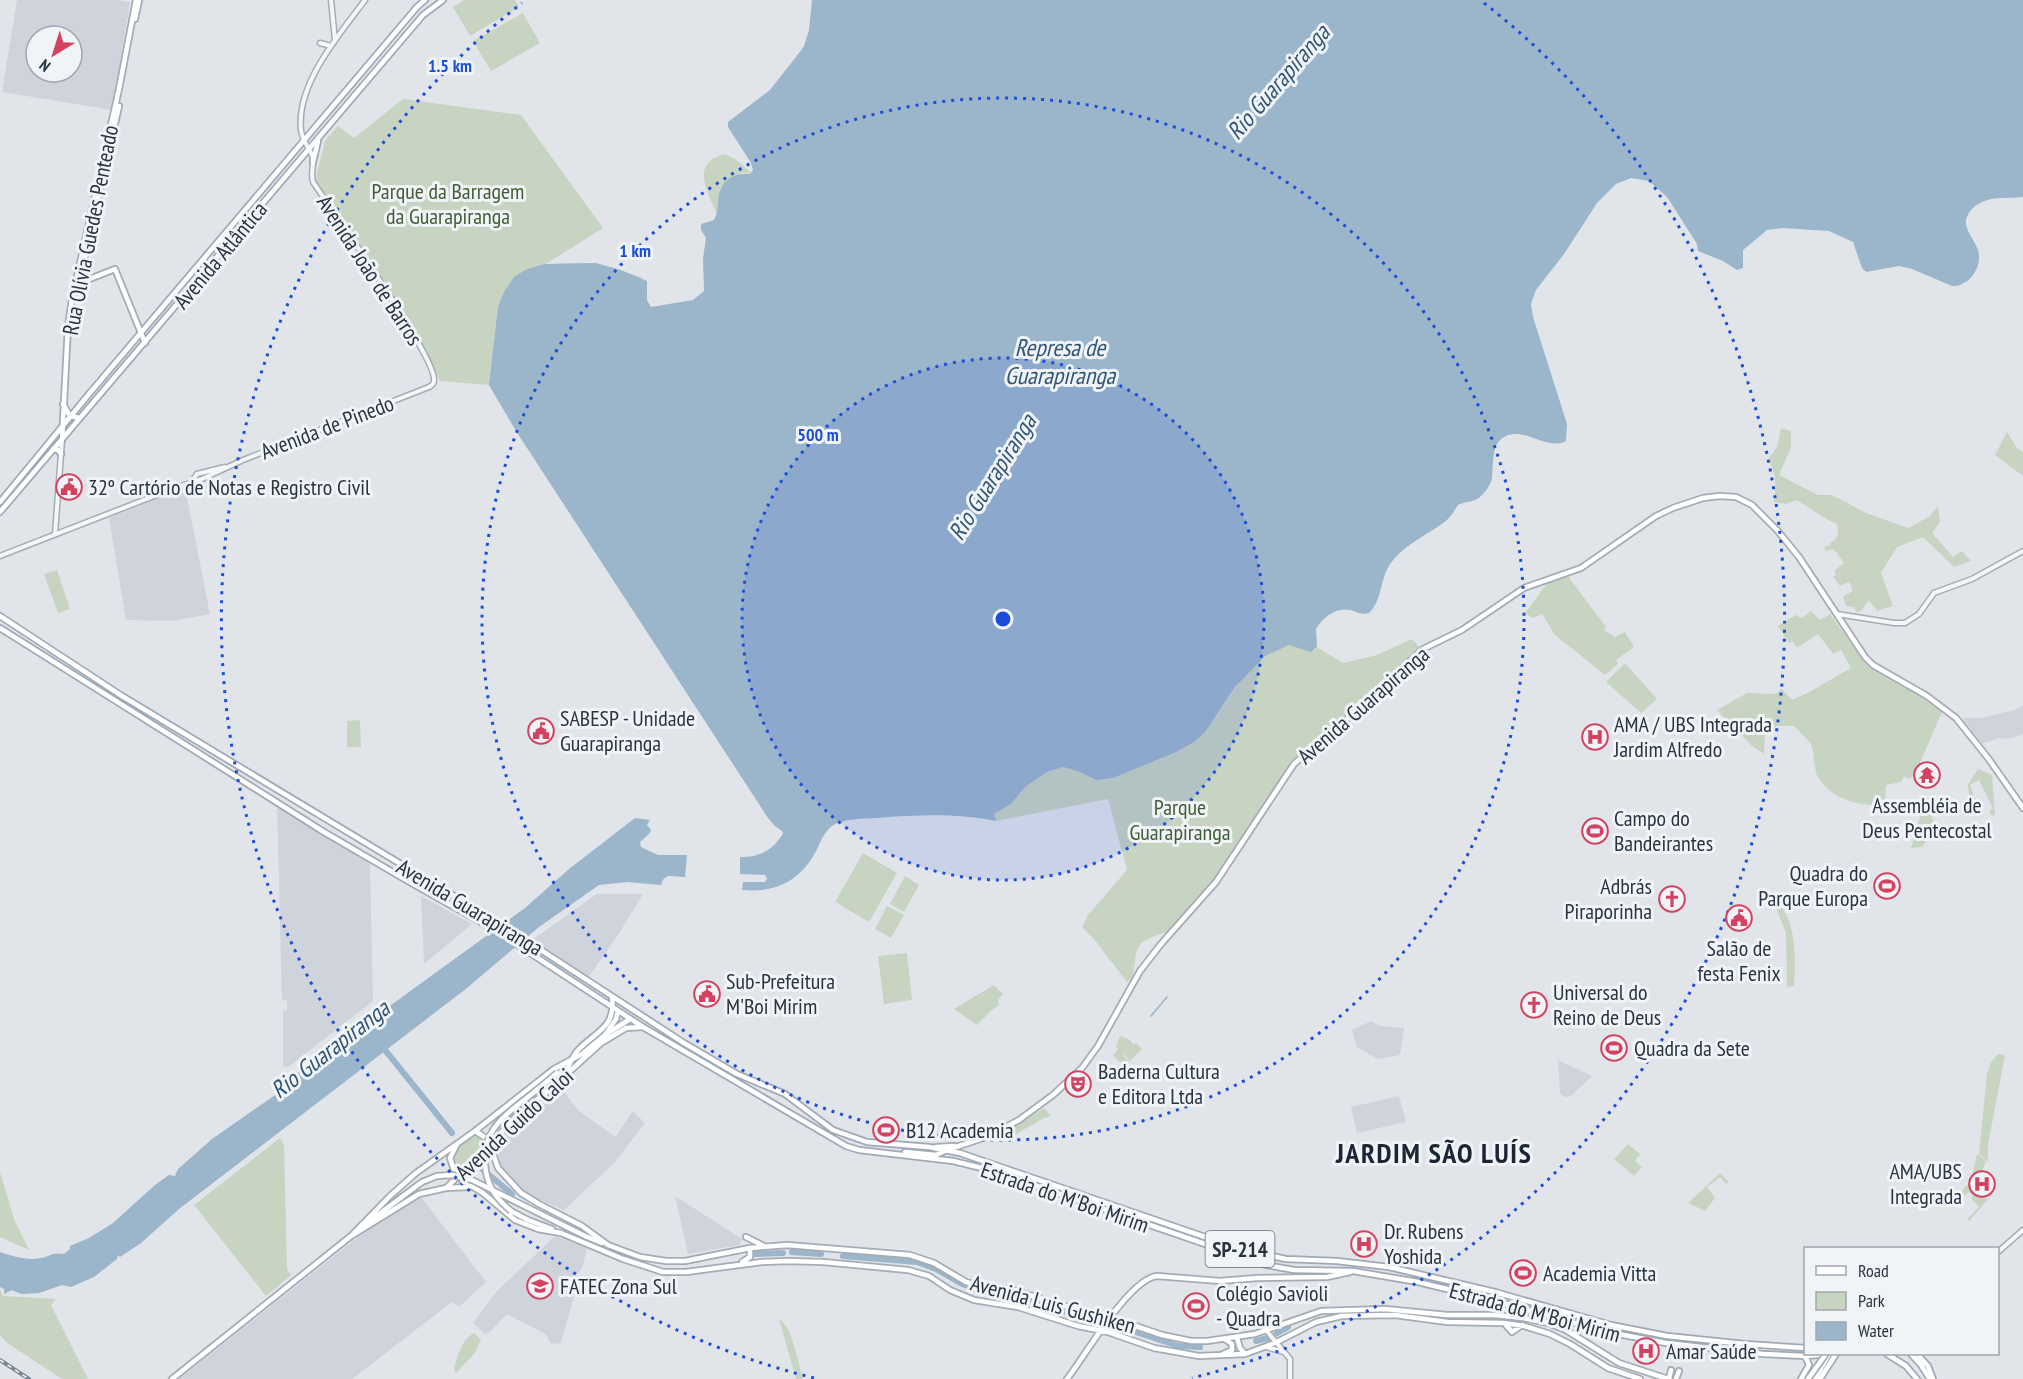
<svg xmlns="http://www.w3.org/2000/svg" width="2023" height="1379" font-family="'PT Sans Narrow',sans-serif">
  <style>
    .built { fill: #cfd4dc; fill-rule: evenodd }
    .green { fill: #c8d4c2 }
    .water { fill: #9bb5cb }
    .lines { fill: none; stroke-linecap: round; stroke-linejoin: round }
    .stream { stroke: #9bb5cb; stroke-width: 1.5 }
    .river { stroke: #9bb5cb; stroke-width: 6 }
    .tertiary-casing { stroke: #a6acb5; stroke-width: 7 }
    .secondary-casing { stroke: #a6acb5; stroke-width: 8 }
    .primary-casing { stroke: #a0aab6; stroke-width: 8 }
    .tertiary { stroke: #f4f6f8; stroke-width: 4 }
    .secondary { stroke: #fff; stroke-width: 4.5 }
    .primary { stroke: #fff; stroke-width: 4.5 }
    .rail-casing { stroke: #7a8694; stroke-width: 4 }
    .rail { stroke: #f1f4f7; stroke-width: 1.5; stroke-dasharray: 4.5; stroke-linecap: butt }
    .secondary-bridge-casing { stroke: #a6acb5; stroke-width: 8; stroke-linecap: butt }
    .secondary-bridge { stroke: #fff; stroke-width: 4.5 }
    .ring { fill: none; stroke: #1d4ed8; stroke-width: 3; stroke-dasharray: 3 6 }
    .labels { text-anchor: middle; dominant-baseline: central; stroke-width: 6; stroke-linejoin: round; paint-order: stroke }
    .shield { fill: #f1f4f7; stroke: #656e79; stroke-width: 1.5 }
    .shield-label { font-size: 21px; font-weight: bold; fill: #293443 }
    .park-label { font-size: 22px; fill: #405f36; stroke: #f1f4f7 }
    .street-label { font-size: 22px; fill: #293443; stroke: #f1f4f7 }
    .poi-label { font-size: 22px; fill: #293443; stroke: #f1f4f7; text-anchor: start }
    .water-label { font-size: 24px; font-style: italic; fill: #315578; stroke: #f1f4f7 }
    .district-label { font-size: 28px; font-weight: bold; letter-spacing: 1.5px; fill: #1b2533; stroke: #f1f4f7 }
    .centre { fill: #1d4ed8; stroke: #f1f4f7; stroke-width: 3 }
    .ring-label { font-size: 18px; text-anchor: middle; font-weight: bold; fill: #1d4ed8; stroke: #f1f4f7; stroke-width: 6; stroke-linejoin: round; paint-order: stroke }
  </style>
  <rect width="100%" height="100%" fill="#e1e5ea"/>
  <!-- built -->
  <path class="built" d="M17,0H117L130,2L112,110L2,92ZM36,36H72V72H36Z
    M185,487L210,614L173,621L126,620L109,518Z
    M2023,705V734L2009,739L1999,738L1982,744L1962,718H1981L2015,710Z
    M277,805L370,864L373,1001L288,1067L283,1066V1011L287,1010V1001L282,1000Z
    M597,894H643L618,935L588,978L534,943L532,940Z
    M421,896L472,924L424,964Z
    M1371,1021L1380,1026L1404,1028L1400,1055L1378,1059L1357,1047L1352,1030Z
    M1558,1060L1592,1076L1571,1096L1565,1097L1560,1093Z
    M560,1087L579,1111L614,1136H616L633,1111L645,1123L614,1163L564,1210L536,1198L519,1187L504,1170L500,1163L498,1151L499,1140L505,1130Z
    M1399,1096L1406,1122L1357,1133L1351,1107Z
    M675,1196L742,1239L739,1245L688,1254Z
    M421,1197L486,1282L459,1307L452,1302L352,1379H179L358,1237L398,1208Z
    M555,1236L587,1248L582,1269L576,1275L579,1279L561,1342L559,1344L550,1343L547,1335L507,1314L491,1331L485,1334L473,1323L496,1292Z"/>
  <!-- green -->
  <path class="green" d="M464,0H515L519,7L470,36L453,7Z
    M523,13L540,43L491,71L473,41Z
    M403,99L521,115L603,228L546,264L596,263L643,278L637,279L498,401L489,385L440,381L427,352L414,330L315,181L325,141L338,126L354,138Z
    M725,154L735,159L752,173H742L727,181L720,188L717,215C708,192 689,163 725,154Z
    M1781,428L1791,431V447L1779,475L1818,495H1832L1866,513L1908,528L1930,516L1938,506L1940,522L1932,533L1953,557L1962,551L1971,561L1954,567L1923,537L1897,547L1881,573L1893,606L1877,611L1869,600L1861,611L1856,612L1854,607L1846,606L1843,596L1853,591L1849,582L1840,586L1833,577L1836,575L1834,571L1844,563L1834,549L1826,551L1824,547L1831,545L1830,542L1835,540L1838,534L1837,524C1822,518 1811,508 1796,500L1786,504L1774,502C1776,486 1777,473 1768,459L1777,447Z
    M2007,432L2017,448L2023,452V476L1995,455Z
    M57,570L70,609L58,613L44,574Z
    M1567,575L1606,627L1604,630L1615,637L1625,632L1634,647L1616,660L1618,664L1605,675L1555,635L1542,614L1533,618L1525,613L1549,581Z
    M1811,611L1820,620L1830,614L1867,665L1914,692L1942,712L1916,772L1910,779L1904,776L1901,782L1886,785L1885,804C1861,808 1829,799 1817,775C1813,765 1815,750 1810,743C1806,737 1799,732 1794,726H1777L1765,729L1764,754L1752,746L1717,710L1747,693L1775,694L1782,689L1792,700L1811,691L1851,668L1841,650L1833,654L1818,634L1797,648L1793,642L1789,643L1778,626L1795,615L1802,618Z
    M1412,639L1421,649L1344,720L1292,763L1230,859L1173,930L1154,936L1141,943L1136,953L1133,976L1127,982L1093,938L1082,927L1088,915L1127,870L1108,799L996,821L994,814L1011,804L1025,787L1047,772L1062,767L1080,772L1096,780L1113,778L1194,742C1222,717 1247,651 1287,646C1296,644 1303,651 1315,650L1317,647L1343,663L1377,655Z
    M1625,663L1657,699L1641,713L1606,682Z
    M360,720L361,747H347V721Z
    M1978,769L1992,775L1995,815L1992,816L1989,811L1993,808L1979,780L1970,785L1977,803L1970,806L1968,784Z
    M1922,810L1931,815L1935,827L1922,847L1911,848Z
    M863,853L897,873L869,922L835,902Z
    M905,876L919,885L904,912L890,904Z
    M1773,900C1797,913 1796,962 1794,986L1787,987L1786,933Z
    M887,906L904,915L891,938L875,929Z
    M907,953L912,1000L884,1004L878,956Z
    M994,985L1003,994L998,1000L999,1005L992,1010L977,1025L954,1009Z
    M1120,1036L1130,1040L1134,1045L1136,1043L1142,1049L1130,1061L1124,1055L1132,1046L1123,1055L1129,1062L1125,1067L1113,1055L1118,1049L1116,1046Z
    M1998,1054L2005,1055L1988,1145V1162L1979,1154L1987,1074L1991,1062Z
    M1044,1108L1051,1116L1044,1118L1007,1139L994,1141L992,1138L1014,1127Z
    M477,1135L483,1138L484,1143L483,1147L463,1167H458L453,1158C455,1147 467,1138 477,1135Z
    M280,1138L284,1145L287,1269L291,1275L266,1296L194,1205Z
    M1628,1144L1640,1154L1635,1161L1642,1167L1634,1176L1614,1159Z
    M1977,1154L1986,1161L1974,1192L1988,1199L1991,1193L1993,1194L1969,1221L1967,1219L1979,1207L1971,1198L1973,1196L1969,1192L1958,1202L1954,1199L1971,1181Z
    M0,1172L14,1219L29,1250L0,1237Z
    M1720,1173L1729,1182L1726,1184L1720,1177L1707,1187L1715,1198L1705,1211L1688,1203Z
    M0,1290L3,1296L56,1299L51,1305L88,1379H62L6,1342L0,1335Z
    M779,1319C793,1326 798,1364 803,1379H796Z
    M474,1333L481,1340L474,1354L456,1373L454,1368C458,1355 461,1340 474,1333Z"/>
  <!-- water -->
  <path class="water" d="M812,0H2023V197C2005,199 1989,195 1974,207C1969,211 1965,219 1966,224C1967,233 1975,241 1978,250C1983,267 1969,287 1952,286L1912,269L1899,266L1866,272L1862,268L1853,242L1829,231L1782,228L1767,230L1743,250V268L1737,270L1723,261L1698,251L1697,244L1667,197L1649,181L1631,178L1616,184L1597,203L1564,254L1536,290L1531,304L1533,317L1567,424L1566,441C1547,451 1525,427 1506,436C1490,443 1494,464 1492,478C1491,485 1485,492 1480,497C1473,503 1465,501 1458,505C1454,510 1452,516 1447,520C1428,535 1402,545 1389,566C1380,580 1382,601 1369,613C1361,615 1358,612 1350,610C1336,607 1323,617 1316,629L1317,647L1311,652L1289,645L1265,656L1235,687L1205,732L1194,742L1176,752L1113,778L1096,780L1080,772L1063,767L1047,772L1025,787L1011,804L994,814L996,821C955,813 918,815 877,818C862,819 844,818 832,826C823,833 820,844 815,853C799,882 774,893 742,890L743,882H765L767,879L765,875L740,874V857C760,858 772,850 783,834L782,831L775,826L768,818L516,431L489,385L498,307L504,292L514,277L527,269L545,264L596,263L621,270L647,281V300L651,307L693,300L704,291L703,258L706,238L701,230V224L714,220C720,210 716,198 721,188C726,177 739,173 750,174L753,170L751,163L728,127V122L770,90L799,53L804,46L809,30Z
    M635,818L650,820L647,825L651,830L649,834L640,842L641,847L658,855H687L685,877C674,878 665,871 661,885L627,882L599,885L539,927L467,988L179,1209L141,1243L120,1257L118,1255L117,1259L94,1277L71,1287L62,1285L39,1293L22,1294L11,1290L5,1294L4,1292V1289L0,1287V1252C12,1256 28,1261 40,1258C52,1256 51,1252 64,1254L70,1249V1246L89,1238L113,1223L155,1185L169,1175L175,1176L178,1169L212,1139L278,1093L289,1079L525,908L569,869Z"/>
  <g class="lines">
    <!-- stream -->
    <path class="stream" d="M1151,1016L1167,997"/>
    <!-- river -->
    <path class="river" d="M381,1045L452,1133
      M482,1169L512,1194
      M792,1252L821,1254
      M755,1254L783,1253
      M843,1256L917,1262L936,1269L962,1284L980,1291L1028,1299L1089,1320
      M1115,1325L1178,1346L1200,1347
      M1277,1333L1288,1327
      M1256,1341L1268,1338"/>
    <!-- tertiary casing -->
    <g class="tertiary-casing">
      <path id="tertiary" d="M331,0L335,40
        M320,43L331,46
        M192,481L197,474L225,467
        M55,534L62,440
        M0,556L172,489L202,479L243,460L429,387C432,385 434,385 434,380C436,357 332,210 313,182C310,173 315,164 312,155C308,146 302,140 301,130C296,84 339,35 365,0
        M1837,614L1894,623H1905L1919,614L1934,593L1972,579L2023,551
        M1998,1252L2023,1230
        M1266,1330L1290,1359V1379
        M1266,1347L1284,1352"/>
    </g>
    <!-- secondary casing -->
    <g class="secondary-casing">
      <path id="secondary" d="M135,19L139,0
        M87,280L81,274L119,106
        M75,290L87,280L115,269L145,343
        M62,440L68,326L72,299L119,89L136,0
        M475,1131L486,1138L490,1145L498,1168L521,1193L539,1204L582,1226L608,1245L640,1257L666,1261H685L750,1248L787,1245L910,1255L934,1263L966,1282L977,1285L1013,1290L1084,1312L1115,1319L1162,1335L1191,1341H1207L1255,1334L1321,1311L1385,1309L1447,1315H1495L1523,1318L1548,1323L1566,1330L1619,1363L1668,1379
        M457,1144L450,1158L454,1170L462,1180L483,1193L515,1220L538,1229L561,1233L623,1259L663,1272H686L762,1262L788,1261L823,1262L908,1270L929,1276L950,1290L974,1300L1018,1307L1078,1326L1108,1332L1154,1348L1199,1356L1245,1354L1275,1343L1316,1322L1342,1316L1395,1315L1447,1322L1503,1323L1524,1326L1550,1334L1570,1344L1608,1368L1640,1379
        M936,1147L954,1146
        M947,1150L989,1136L1019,1120L1053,1095L1082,1068L1098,1046L1140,971L1161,944L1216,882L1294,764L1346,720L1423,649L1462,630L1524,588L1581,568L1656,516L1673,508L1703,498L1719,496L1736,497L1752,505L1777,530L1799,557L1865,657L1873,665L1927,696L1956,718L1988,758L2023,808
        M446,1188L490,1145L518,1114L547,1092L601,1043L626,1028L643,1027
        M511,1211L528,1220L552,1229
        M363,1226L422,1182L437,1176
        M353,1234L390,1196L416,1173L475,1131L554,1069L582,1054L605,1035L630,1019
        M585,1236L602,1243
        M746,1237L764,1246
        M742,1262L750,1257V1248
        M1505,1324L1512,1332L1522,1325
        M1237,1338L1240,1348L1245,1354
        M1911,1354L1921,1365L1930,1379
        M1221,1355L1232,1350V1344L1226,1340
        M172,1379L351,1236L419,1194L446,1188L469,1187
        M1067,1379C1085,1356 1129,1279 1157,1276L1220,1281L1257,1278L1327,1277L1350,1272
        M1669,1379L1671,1370
        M1676,1379L1679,1371
        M1820,1379L1836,1354"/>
    </g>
    <!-- primary casing -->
    <g class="primary-casing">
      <path id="primary" d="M313,162L318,141
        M63,404L70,416L80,418
        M53,449L58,450L61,454
        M0,502L89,394L417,7L425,0
        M0,512L423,15L443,0
        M0,616L122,696L507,928L684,1043L737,1074L785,1094L833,1130L867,1142L929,1147L960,1153L1243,1250L1286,1259L1337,1261L1389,1267L1495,1292L1611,1325L1667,1336L1745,1344L1806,1348
        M0,628L324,832L408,881L495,930L643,1027L846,1146L859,1150L953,1161L990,1170L1266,1265L1294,1270L1353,1271L1418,1282L1496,1301L1602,1331L1666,1343L1763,1354L1805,1356L1831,1354
        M605,1035L616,1019L618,1011
        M565,1074C569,1066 572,1056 579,1049C597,1031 616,1027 612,997
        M905,1152L936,1155L947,1150
        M1887,1354L1906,1366L1917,1379
        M1917,1354L1928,1366L1933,1379
        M1801,1379L1809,1365L1805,1356
        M1815,1379L1829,1354"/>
    </g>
    <!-- tertiary -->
    <use href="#tertiary" class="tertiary"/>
    <!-- secondary -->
    <use href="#secondary" class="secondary"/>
    <!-- primary -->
    <use href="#primary" class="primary"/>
    <!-- rail casing -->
    <g class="rail-casing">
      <path id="rail" d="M0,1360L29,1379"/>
    </g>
    <!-- rail -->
    <use href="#rail" class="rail"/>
    <!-- secondary-bridge casing -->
    <g class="secondary-bridge-casing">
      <path id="secondary-bridge" d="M437,1176L452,1175L472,1180L585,1236
        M511,1211C498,1200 489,1189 486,1172C479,1134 501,1118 528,1097C538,1089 548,1081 557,1073
        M1808,1379L1826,1354"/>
    </g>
    <!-- secondary-bridge -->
    <use href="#secondary-bridge" class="secondary-bridge"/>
  </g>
  <!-- distance rings -->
  <circle cx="1003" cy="619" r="261" fill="#1d4ed8" fill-opacity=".12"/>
  <g class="ring">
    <circle cx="1003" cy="619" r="261"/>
    <circle cx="1003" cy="619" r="521"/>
    <path d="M814 1378A782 782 0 0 1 522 3M1484 3A782 782 0 0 1 1192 1378"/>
  </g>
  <!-- icons -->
  <defs>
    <g id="civic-ring" transform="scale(1.35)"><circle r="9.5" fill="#f1f4f7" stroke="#d34361" stroke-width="1.5"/><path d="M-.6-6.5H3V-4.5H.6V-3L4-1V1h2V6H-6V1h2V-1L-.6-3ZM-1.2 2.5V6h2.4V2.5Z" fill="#d34361"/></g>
    <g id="hospital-ring" transform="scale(1.35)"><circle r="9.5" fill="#f1f4f7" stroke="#d34361" stroke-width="1.5"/><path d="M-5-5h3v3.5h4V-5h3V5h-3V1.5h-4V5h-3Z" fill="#d34361"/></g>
    <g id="temple-ring" transform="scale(1.35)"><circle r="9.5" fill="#f1f4f7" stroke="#d34361" stroke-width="1.5"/><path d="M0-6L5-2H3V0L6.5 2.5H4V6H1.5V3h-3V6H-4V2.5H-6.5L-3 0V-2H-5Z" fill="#d34361"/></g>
    <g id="stadium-ring" transform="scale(1.35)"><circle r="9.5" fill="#f1f4f7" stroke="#d34361" stroke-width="1.5"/><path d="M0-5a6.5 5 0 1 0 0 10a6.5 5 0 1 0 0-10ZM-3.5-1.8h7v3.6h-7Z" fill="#d34361"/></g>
    <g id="church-ring" transform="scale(1.35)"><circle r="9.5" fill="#f1f4f7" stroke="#d34361" stroke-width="1.5"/><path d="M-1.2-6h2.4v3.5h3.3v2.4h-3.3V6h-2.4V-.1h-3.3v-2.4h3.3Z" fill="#d34361"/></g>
    <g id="theatre-ring" transform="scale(1.35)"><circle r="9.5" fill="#f1f4f7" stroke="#d34361" stroke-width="1.5"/><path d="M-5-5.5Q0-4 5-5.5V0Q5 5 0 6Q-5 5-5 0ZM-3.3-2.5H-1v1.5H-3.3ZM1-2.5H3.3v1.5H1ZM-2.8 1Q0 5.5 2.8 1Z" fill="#d34361"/></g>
    <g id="university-ring" transform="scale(1.35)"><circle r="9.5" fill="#f1f4f7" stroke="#d34361" stroke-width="1.5"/><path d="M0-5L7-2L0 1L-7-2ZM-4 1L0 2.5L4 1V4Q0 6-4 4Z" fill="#d34361"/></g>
  </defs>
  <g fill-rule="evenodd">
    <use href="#civic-ring" x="69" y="487"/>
    <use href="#civic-ring" x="541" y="731"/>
    <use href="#hospital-ring" x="1595" y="737"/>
    <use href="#temple-ring" x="1927" y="775"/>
    <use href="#stadium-ring" x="1595" y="831"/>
    <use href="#stadium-ring" x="1887" y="886"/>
    <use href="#church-ring" x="1672" y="899"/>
    <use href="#civic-ring" x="1739" y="918"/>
    <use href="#civic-ring" x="707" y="994"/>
    <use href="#church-ring" x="1534" y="1005"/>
    <use href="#stadium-ring" x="1614" y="1048"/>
    <use href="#theatre-ring" x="1078" y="1084"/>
    <use href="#stadium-ring" x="886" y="1130"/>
    <use href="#hospital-ring" x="1982" y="1184"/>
    <use href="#hospital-ring" x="1364" y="1244"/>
    <use href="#stadium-ring" x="1523" y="1273"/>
    <use href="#university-ring" x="540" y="1286"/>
    <use href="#stadium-ring" x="1196" y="1306"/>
    <use href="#hospital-ring" x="1646" y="1351"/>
  </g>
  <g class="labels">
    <!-- shield labels -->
    <rect class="shield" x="1205.5" y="1231" width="69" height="36" rx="4.5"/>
    <g class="shield-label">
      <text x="1240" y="1249">SP-214</text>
    </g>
    <!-- park labels -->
    <g class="park-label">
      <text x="448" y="191">Parque da Barragem<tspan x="448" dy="25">da Guarapiranga</tspan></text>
      <text x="1180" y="807">Parque<tspan x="1180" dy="25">Guarapiranga</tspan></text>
    </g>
    <!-- street labels -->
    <g class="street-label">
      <text transform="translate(90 230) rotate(-79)">Rua Olívia Guedes Penteado</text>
      <text transform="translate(220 255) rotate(-50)">Avenida Atlântica</text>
      <text transform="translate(370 270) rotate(57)">Avenida João de Barros</text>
      <text transform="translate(327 427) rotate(-21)">Avenida de Pinedo</text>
      <text transform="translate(1363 705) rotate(-41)">Avenida Guarapiranga</text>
      <text transform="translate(470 907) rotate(31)">Avenida Guarapiranga</text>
      <text transform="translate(514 1124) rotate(-43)">Avenida Guido Caloi</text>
      <text transform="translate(1065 1197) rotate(19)">Estrada do M'Boi Mirim</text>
      <text transform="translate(1053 1304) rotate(15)">Avenida Luis Gushiken</text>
      <text transform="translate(1535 1312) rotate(15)">Estrada do M'Boi Mirim</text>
    </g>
    <!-- poi labels -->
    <g class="poi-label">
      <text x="88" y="487">32º Cartório de Notas e Registro Civil</text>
      <text x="560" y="718">SABESP - Unidade<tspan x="560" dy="25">Guarapiranga</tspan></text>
      <text x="1614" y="724">AMA / UBS Integrada<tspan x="1614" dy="25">Jardim Alfredo</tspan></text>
      <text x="1927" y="805" text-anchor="middle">Assembléia de<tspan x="1927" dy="25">Deus Pentecostal</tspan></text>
      <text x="1614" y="818">Campo do<tspan x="1614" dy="25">Bandeirantes</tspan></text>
      <text x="1868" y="873" text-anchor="end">Quadra do<tspan x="1868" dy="25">Parque Europa</tspan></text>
      <text x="1652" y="886" text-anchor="end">Adbrás<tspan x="1652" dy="25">Piraporinha</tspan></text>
      <text x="1739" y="948" text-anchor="middle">Salão de<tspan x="1739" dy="25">festa Fenix</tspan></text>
      <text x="726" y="981">Sub-Prefeitura<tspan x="726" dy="25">M'Boi Mirim</tspan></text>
      <text x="1553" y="992">Universal do<tspan x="1553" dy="25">Reino de Deus</tspan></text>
      <text x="1634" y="1048">Quadra da Sete</text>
      <text x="1098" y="1071">Baderna Cultura<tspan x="1098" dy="25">e Editora Ltda</tspan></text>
      <text x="906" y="1130">B12 Academia</text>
      <text x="1962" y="1171" text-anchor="end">AMA/UBS<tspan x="1962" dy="25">Integrada</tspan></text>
      <text x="1384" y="1231">Dr. Rubens<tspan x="1384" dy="25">Yoshida</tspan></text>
      <text x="1543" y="1273">Academia Vitta</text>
      <text x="560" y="1286">FATEC Zona Sul</text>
      <text x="1216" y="1293">Colégio Savioli<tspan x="1216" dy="25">- Quadra</tspan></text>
      <text x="1666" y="1351">Amar Saúde</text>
    </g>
    <!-- water labels -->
    <g class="water-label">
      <text transform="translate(1278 82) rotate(-49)">Rio Guarapiranga</text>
      <text x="1060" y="347">Represa de<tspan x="1060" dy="28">Guarapiranga</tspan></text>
      <text transform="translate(992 477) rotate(-58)">Rio Guarapiranga</text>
      <text transform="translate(330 1049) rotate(-38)">Rio Guarapiranga</text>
    </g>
    <!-- district labels -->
    <g class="district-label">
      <text x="1434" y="1152">JARDIM SÃO LUÍS</text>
    </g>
  </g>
  <circle cx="1003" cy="619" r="9" class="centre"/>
  <g class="ring-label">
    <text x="450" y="72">1.5 km</text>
    <text x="635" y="257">1 km</text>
    <text x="818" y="441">500 m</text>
  </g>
  <!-- legend -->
  <rect x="1804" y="1247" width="195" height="108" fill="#f1f4f7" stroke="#a1a7af" stroke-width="1.5"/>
  <rect x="1816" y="1266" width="30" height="9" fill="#ffffff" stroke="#a1a7af" stroke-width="1.5"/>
  <text x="1858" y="1277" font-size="18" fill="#293443">Road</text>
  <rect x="1816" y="1292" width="30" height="18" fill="#c8d4c2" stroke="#a1a7af" stroke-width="1.5"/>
  <text x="1858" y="1307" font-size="18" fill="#293443">Park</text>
  <rect x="1816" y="1322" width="30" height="18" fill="#9bb5cb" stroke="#a1a7af" stroke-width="1.5"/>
  <text x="1858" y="1337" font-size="18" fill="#293443">Water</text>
  <!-- north arrow -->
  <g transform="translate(54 54) rotate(218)"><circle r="28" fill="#f1f4f7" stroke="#a1a7af" stroke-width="1.5"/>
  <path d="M0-4.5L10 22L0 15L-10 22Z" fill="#d34361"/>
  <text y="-9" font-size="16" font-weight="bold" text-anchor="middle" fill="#293443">N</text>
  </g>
</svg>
